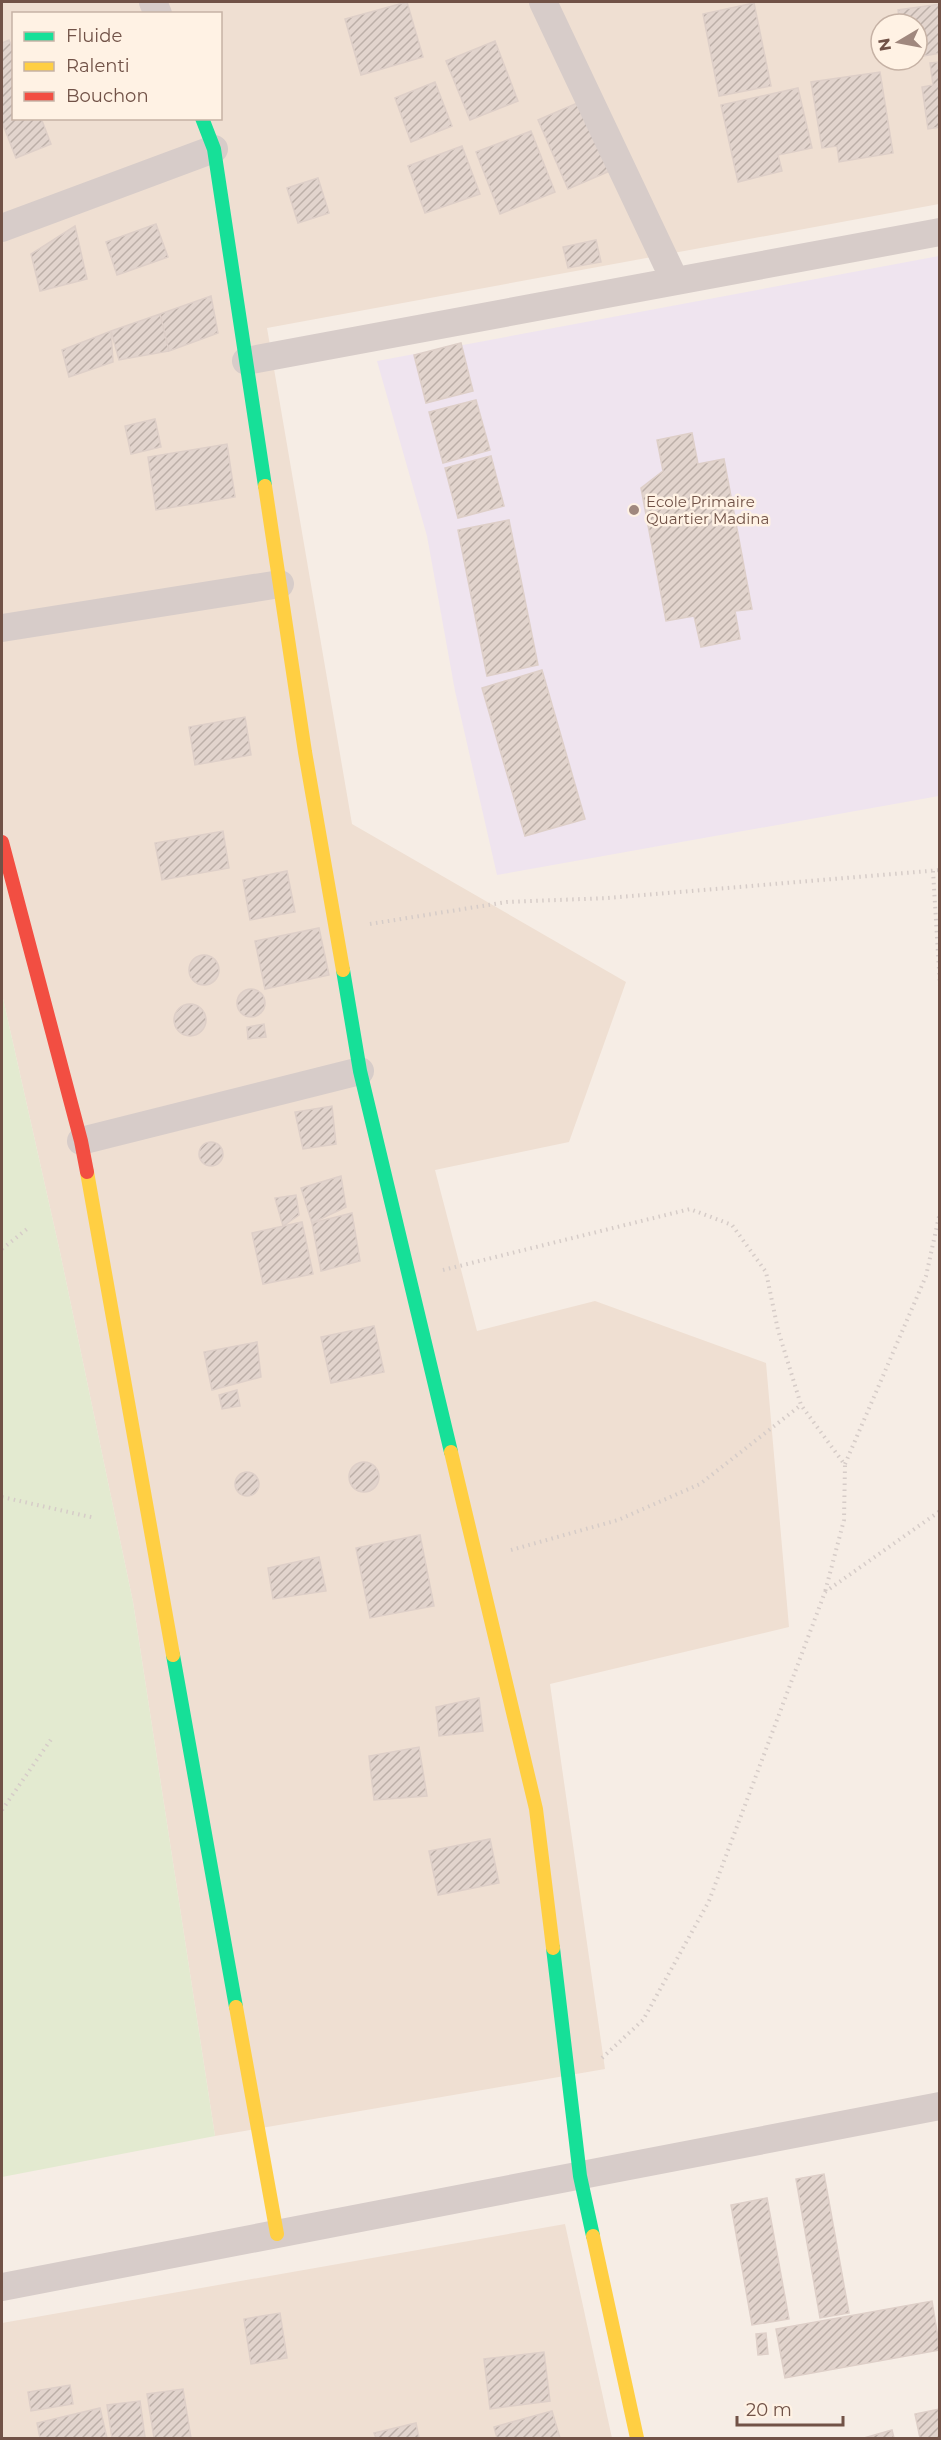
<svg xmlns="http://www.w3.org/2000/svg" width="941" height="2440" font-family="Montserrat,sans-serif">
  <style>
    .residential { fill: #efdfd2; fill-rule: evenodd }
    .education { fill: #efe4ef }
    .grass { fill: #e3ead0 }
    .building { fill: url(#building-hatch); stroke: #decfc8; stroke-width: 1.5 }
    .lines { fill: none; stroke-linecap: round; stroke-linejoin: round }
    .path { stroke: #d6ccc8; stroke-width: 4; stroke-dasharray: 1.5 4.5; stroke-linecap: butt }
    .street { stroke: #d7ccc9; stroke-width: 28 }
    .fast { stroke: #16e098; stroke-width: 14 }
    .slow { stroke: #ffcf43; stroke-width: 14 }
    .jam { stroke: #f24e42; stroke-width: 14 }
    .poi-dot { fill: #a0887e; stroke: #fff2e4; stroke-width: 2 }
    .labels { text-anchor: middle; dominant-baseline: central; stroke-width: 5; stroke-linejoin: round; paint-order: stroke }
    .poi-label { font-size: 15px; fill: #715247; stroke: #fff2e4; text-anchor: start }
  </style>
  <defs>
    <pattern id="building-hatch" width="6" height="6" patternUnits="userSpaceOnUse" patternTransform="scale(1.5)"><rect width="6" height="6" fill="#e2d4cd"/><path d="M-1 1l2-2M0 6l6-6M5 7l2-2" fill="none" stroke="#bcafa8"/></pattern>
  </defs>
  <rect width="100%" height="100%" fill="#f6ede5"/>
  <!-- residential -->
  <path class="residential" d="M2,2H939V204L267,328L352,824L626,982L569,1142L435,1170L477,1331L595,1301L766,1363L789,1627L550,1684L605,2069L215,2136L133,1602L60,1252L2,994ZM14,14H220V118H14ZM881,24H917V60H881Z
    M565,2224L612,2438H2V2323Z"/>
  <!-- education -->
  <path class="education" d="M939,256V796L497,875L455,691L427,536L377,361Z"/>
  <!-- grass -->
  <path class="grass" d="M2,994L60,1252L133,1602L215,2136L2,2177Z"/>
  <!-- building -->
  <path class="building" d="M407,2L423,57L361,75L345,19Z
    M754,3L771,86L719,96L703,14Z
    M940,4V53L917,57V24H900L898,10Z
    M9,40L14,52V118H41L51,144L16,158L2,122V43Z
    M495,41L518,101L470,120L446,61Z
    M940,62V127L928,129L922,87L933,85L930,63Z
    M880,72L893,153L839,162L837,146L822,148L811,82Z
    M435,82L452,126L411,142L395,98Z
    M798,88L812,148L778,155L782,171L738,182L721,105Z
    M582,101L612,170L568,189L538,120Z
    M531,131L555,192L500,214L476,152Z
    M462,146L480,194L425,213L408,166Z
    M318,178L329,213L298,223L287,188Z
    M156,224L168,257L117,275L106,242Z
    M75,226L87,279L40,291L31,254Z
    M596,240L601,262L568,268L563,247Z
    M211,296L218,333L169,351L160,314Z
    M160,314L169,351L119,360L111,331Z
    M111,331L113,362L69,377L62,350Z
    M461,343L473,391L426,403L414,355Z
    M476,400L490,450L443,463L429,412Z
    M155,419L161,447L131,454L125,426Z
    M692,433L698,464L724,459L752,609L735,611L740,639L701,647L694,616L666,621L641,488L663,471L657,440Z
    M227,444L235,497L156,510L148,457Z
    M491,456L504,506L458,518L445,468Z
    M509,520L538,665L487,676L458,530Z
    M542,670L585,819L525,836L482,688Z
    M245,717L251,755L195,765L189,727Z
    M223,831L229,868L162,880L155,843Z
    M287,871L295,912L250,920L243,880Z
    M319,928L329,975L265,989L255,941Z
    M189 970a15 15 0 1 1 30 0a15 15 0 1 1-30 0Z
    M237 1003a14 14 0 1 1 28 0a14 14 0 1 1-28 0Z
    M174 1020a16 16 0 1 1 32 0a16 16 0 1 1-32 0Z
    M264,1024L266,1037L248,1039L247,1027Z
    M332,1106L336,1144L303,1149L295,1112Z
    M199 1154a12 12 0 1 1 24 0a12 12 0 1 1-24 0Z
    M341,1176L346,1207L312,1223L301,1188Z
    M296,1195L299,1215L283,1226L275,1198Z
    M352,1213L360,1261L321,1271L312,1223Z
    M302,1222L313,1274L263,1284L252,1233Z
    M374,1326L384,1372L331,1383L321,1337Z
    M257,1342L261,1377L212,1390L204,1352Z
    M237,1390L240,1406L222,1409L219,1395Z
    M349 1477a15 15 0 1 1 30 0a15 15 0 1 1-30 0Z
    M235 1484a12 12 0 1 1 24 0a12 12 0 1 1-24 0Z
    M420,1535L434,1606L370,1618L356,1548Z
    M319,1557L326,1591L273,1599L268,1568Z
    M479,1698L483,1731L439,1736L436,1707Z
    M419,1747L427,1796L374,1800L369,1756Z
    M490,1839L499,1883L438,1895L429,1851Z
    M824,2174L849,2313L820,2318L796,2179Z
    M767,2198L789,2319L752,2325L731,2205Z
    M932,2301L940,2350L785,2378L776,2329Z
    M280,2313L287,2358L251,2364L244,2319Z
    M766,2333L768,2354L758,2355L756,2334Z
    M544,2352L550,2401L490,2409L484,2359Z
    M70,2385L73,2404L31,2411L28,2392Z
    M183,2389L191,2438H154L147,2394Z
    M140,2401L145,2437L112,2438L107,2405Z
    M100,2408L107,2438H40L37,2423Z
    M940,2409V2438H920L915,2414Z
    M552,2411L560,2438H497L494,2427Z
    M416,2423L419,2438H376L374,2433Z
    M892,2430L894,2438H864Z"/>
  <g class="lines">
    <!-- path -->
    <path class="path" d="M933,871L940,986
      M370,924L507,902L608,898L940,870
      M2,1249L27,1229
      M443,1270L690,1209L732,1225L766,1272L778,1330L801,1405L845,1465L844,1520L825,1592
      M845,1464L926,1276L940,1212
      M2,1497L95,1518
      M511,1550L618,1520L700,1484L801,1405
      M2,1810L52,1738
      M602,2058L643,2020L709,1901L825,1592L940,1511"/>
    <!-- street -->
    <path class="street" d="M153,2L158,14
      M543,2L675,281
      M2,228L214,149
      M246,361L940,232
      M2,628L280,584
      M81,1141L360,1071
      M2,2287L940,2106"/>
    <!-- fast -->
    <path class="fast" d="M202,118L214,149L265,486
      M343,970L360,1071L451,1452
      M173,1655L236,2007
      M553,1948L580,2176L593,2236"/>
    <!-- slow -->
    <path class="slow" d="M265,486L305,752L343,970
      M87,1172L173,1655
      M451,1452L536,1809L553,1948
      M236,2007L277,2234
      M593,2236L637,2438"/>
    <!-- jam -->
    <path class="jam" d="M2,842L81,1141L87,1172"/>
  </g>
  <!-- markers -->
  <circle class="poi-dot" cx="634" cy="510" r="6"/>
  <g class="labels">
    <!-- poi labels -->
    <g class="poi-label">
      <text x="646" y="501">Ecole Primaire<tspan x="646" dy="17">Quartier Madina</tspan></text>
    </g>
  </g>
  <!-- border -->
  <rect width="941" height="2440" fill="none" stroke="#715247" stroke-width="6"/>
  <!-- legend -->
  <rect x="12" y="12" width="210" height="108" fill="#fff2e4" stroke="#c6b2a5" stroke-width="1.5"/>
  <rect x="24" y="32" width="30" height="9" fill="#16e098" stroke="#c6b2a5" stroke-width="1.5"/>
  <text x="66" y="42" font-size="18" fill="#715247">Fluide</text>
  <rect x="24" y="62" width="30" height="9" fill="#ffcf43" stroke="#c6b2a5" stroke-width="1.5"/>
  <text x="66" y="72" font-size="18" fill="#715247">Ralenti</text>
  <rect x="24" y="92" width="30" height="9" fill="#f24e42" stroke="#c6b2a5" stroke-width="1.5"/>
  <text x="66" y="102" font-size="18" fill="#715247">Bouchon</text>
  <!-- north arrow -->
  <g transform="translate(899 42) rotate(260)"><circle r="28" fill="#fff2e4" stroke="#c6b2a5" stroke-width="1.5"/>
  <path d="M0-4.5L10 22L0 15L-10 22Z" fill="#a0887e"/>
  <text y="-9" font-size="16" font-weight="bold" text-anchor="middle" fill="#715247">N</text>
  </g>
  <!-- scale -->
  <path d="M737 2416v9h106v-9" fill="none" stroke="#715247" stroke-width="3"/>
  <text x="746" y="2416" font-size="18" fill="#715247" stroke="#fff2e4" stroke-width="4.5" paint-order="stroke">20 m</text>
</svg>
